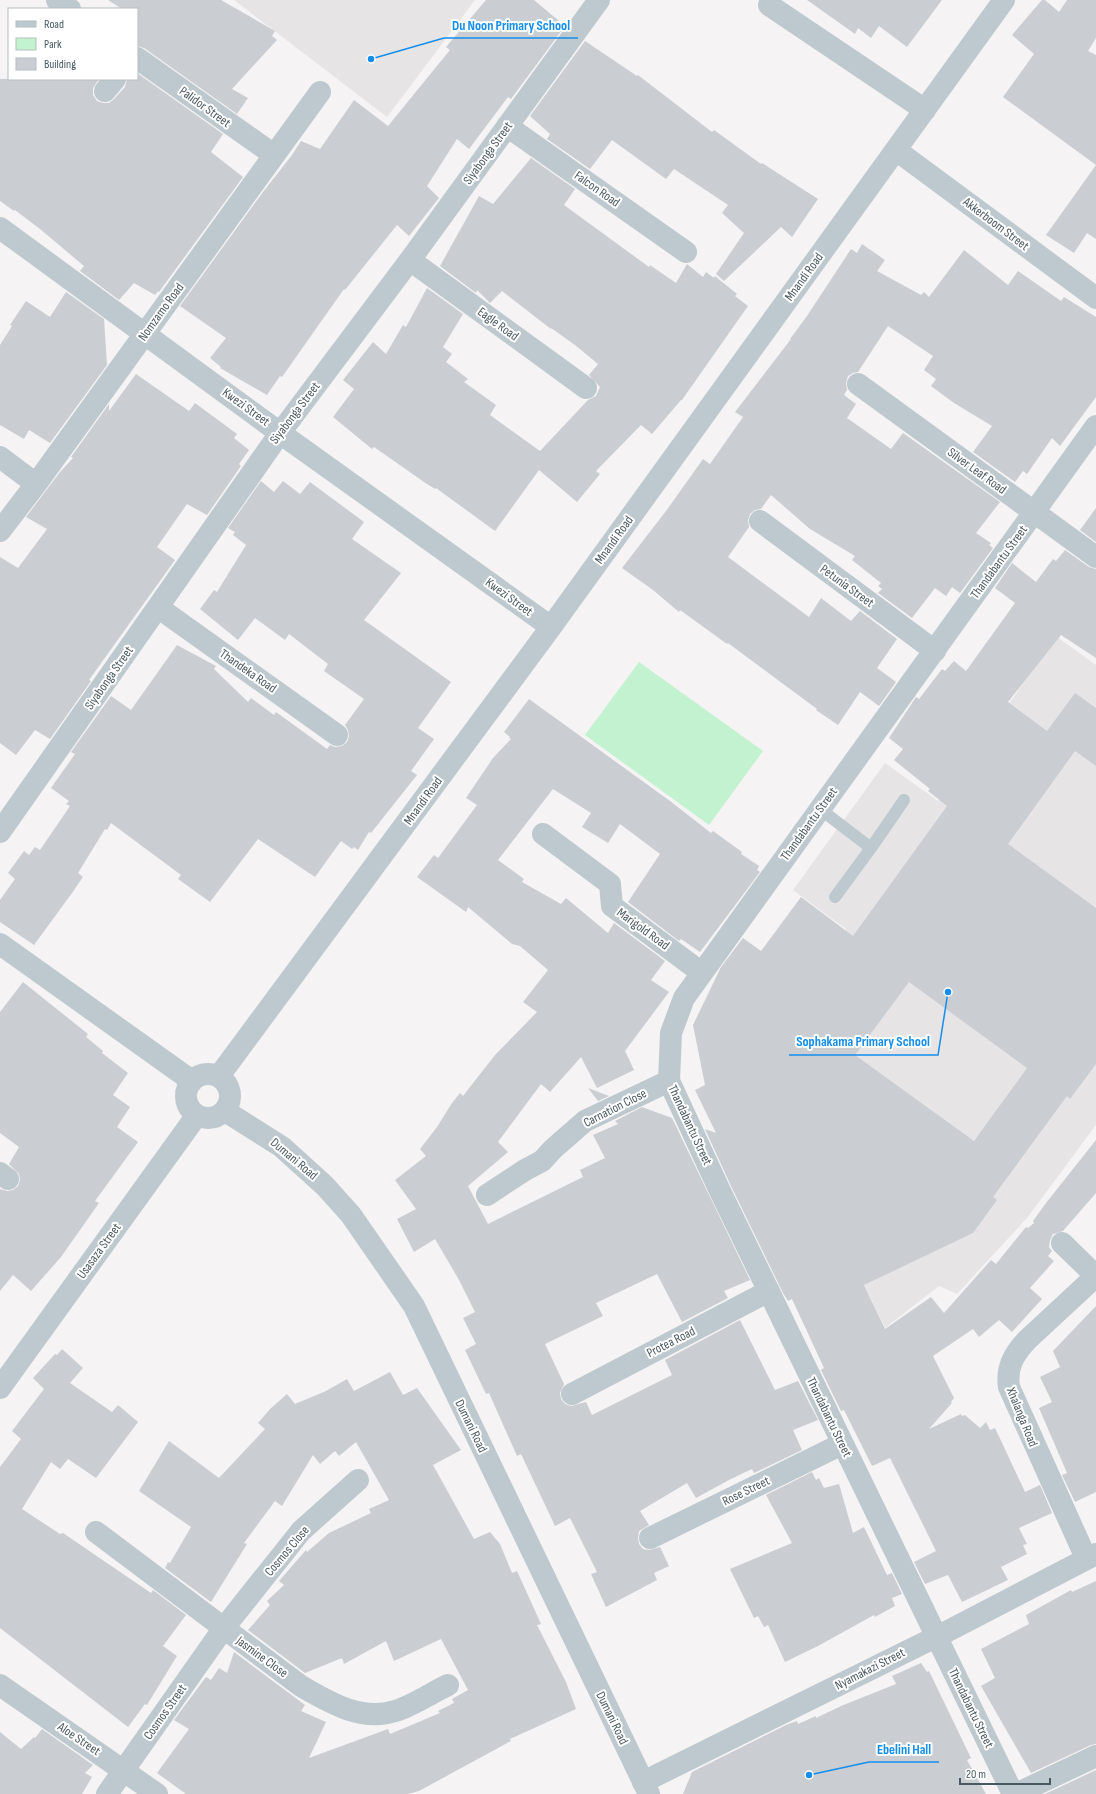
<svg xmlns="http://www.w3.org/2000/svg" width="1096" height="1794" font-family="'Sofia Sans Condensed',sans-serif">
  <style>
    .education { fill: #e6e4e5 }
    .green { fill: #c2f2cf }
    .building { fill: #caced2; fill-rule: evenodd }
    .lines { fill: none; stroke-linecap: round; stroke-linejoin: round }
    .service { stroke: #bdc9cf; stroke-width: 12 }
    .minor { stroke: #bdc9cf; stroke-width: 22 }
    .tertiary { stroke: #bdc9cf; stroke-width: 22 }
    .labels { text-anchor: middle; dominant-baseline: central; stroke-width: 4; stroke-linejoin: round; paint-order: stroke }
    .street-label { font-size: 13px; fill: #495961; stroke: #fff }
    .leader { fill: none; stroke: #158dec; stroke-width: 1.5 }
    .callout-dot { fill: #158dec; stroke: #fff; stroke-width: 1.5 }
    .callout-label { font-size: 14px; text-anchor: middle; font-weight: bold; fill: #158dec; stroke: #fff; stroke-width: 4; stroke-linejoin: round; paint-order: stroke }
  </style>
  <rect width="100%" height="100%" fill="#f5f3f3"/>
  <!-- education -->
  <path class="education" d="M234,0H475L387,117Z
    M1057,637L1096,665V1125L1027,1218L957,1294L939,1286L885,1328L755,1055L846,929L793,890L885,763L938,801Z"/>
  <!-- green -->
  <path class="green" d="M639,662L763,751L709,825L585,735Z"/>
  <!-- building -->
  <path class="building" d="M108,0H221L275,31L272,36L277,40L232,89L248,98L237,114L144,48L137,46V9H122Z
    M486,0H534L565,26L511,99L508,97L469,149L457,139L427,186L439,198L409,236L397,225L345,290L344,289L282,377L280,376L267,395L220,368L221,367L210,358L226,338L180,306L263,192L292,155L301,141L320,149L354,100L388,126L450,50L446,47Z
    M807,0H942L907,47L879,26L871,38L858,28L855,34Z
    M1042,0H1045L1059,12L1067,0H1096V38L1088,51L1096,55V165L1003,97L1034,54L1012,35Z
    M585,41L637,76L638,75L712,132L714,130L761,164L762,163L818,199L792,237L781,227L724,281L716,274L744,233L722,213L728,205L674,169L666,179L612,140L590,169L547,139L550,134L530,116Z
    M137,73L223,134L211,152L243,177L159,292L158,291L155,295L134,283L119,300L80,271L84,266L40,229L15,210L14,211L0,201V79H99L93,88V95L97,101L103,103H109L114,99L125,87L127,79H137Z
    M531,158L575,189L564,205L649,267L650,265L676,283L687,264L703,277L706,272L714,278L715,276L737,294L735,296L748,306L682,400H681L652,434L641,425L596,471L600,474L577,502L539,470L495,531L436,488L435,489L424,482L374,447L372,449L333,417L354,389L343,380L373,342L386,354L403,325L406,327L427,288L463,314L443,347L452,354L446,362L468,379L464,382L496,405L490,415L540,451L588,400L596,396L600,387L589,375L598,364L575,345L551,328V329L502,291L490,303L477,290L476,293L440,266L479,196L493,204Z
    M1096,165V239L1087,233L1074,253L1046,235Z
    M862,244L885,260L877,271L921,295L924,292L929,297L964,250L1008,285L1018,271L1061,301L1064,297L1096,317V397L1060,446L1052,438L1027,474L1023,471L1015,482L973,452L992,426L954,403L931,386L936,379L924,370L933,356L888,326L858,372L853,373L848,376L846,383L847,390L844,395L856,404L847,418L891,449L903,433L1000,502L976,533L991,543L989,545L993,548L960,593L952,587L946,596L935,588L912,618L878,593L882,589L878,586L881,583L852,560L855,556L810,529L771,495L761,509L755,510L750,514L748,520L749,527L728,557L809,617L821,598L851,621L860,611L897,639L877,668L896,682L879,706L860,692L838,725L816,710L817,709L728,643L727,644L680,610L679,612L653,590L622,568L666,511L703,459L710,464L743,417L735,412L791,339H790L807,316L851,249L857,253Z
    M66,292L104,319L107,365L50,443L29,430L24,439L0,425V345L12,326L10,325L26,301L50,317Z
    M136,374L189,411L195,403L237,434L234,438L249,450L239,464L241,466L207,515L187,504L157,547L175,560L89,680L91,681L50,739L35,730L16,755L0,743V557L18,568L47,529L26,517L60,472L73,458L71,457L109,404V411Z
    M261,481L274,492L283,481L300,494L310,482L364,522L352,539L401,573L364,620L451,682L418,728L434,739L411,771L417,775L371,833L369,832L358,850L354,847L352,849L341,841L315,877L258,839L210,902L178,879L181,875L111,823L107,830L105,829L78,873L83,877L72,893L34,945L0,922V900L15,879L8,873L24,851L29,855L35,847L40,850L70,806L66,804L69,801L51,788L75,754L71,752L111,696L131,710L177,645L216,666L214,669L248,702L251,698L274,715L276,712L327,749L330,745L335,747L342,746L347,742L349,736L348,730L345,725L364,699L324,671L328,664L289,634L285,640L255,618L238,640L200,609L214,590L217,592L246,545L233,535L235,532L228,528Z
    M1096,508V542L1080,530Z
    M1065,550L1089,567L1096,569V658L1061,635L1008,702L1047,731L1075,693L1096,708V766L1075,751L1008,844L1096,908V1064L1070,1099L1067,1096L993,1197L997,1200L973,1233L864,1285L885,1329L931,1297L944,1313L991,1260L996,1264L1026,1227L1028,1228L1034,1223L1033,1221L1046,1203L1096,1140V1193L1063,1231L1053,1234L1050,1240L1049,1247L1052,1251L1048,1256L1054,1261L1030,1288L1042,1299L1012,1332L999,1320L979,1337L973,1329L933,1356L954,1398L951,1402L952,1403L929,1429L961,1414L962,1416L965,1415L980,1428L986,1422L990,1430L995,1428L1025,1492L1040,1485L1052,1513L1019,1528L1027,1544L1023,1545L1027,1554L1001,1567L1008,1580L962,1602L948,1575L925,1584L914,1562L936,1551L890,1458L872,1466L844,1410L841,1411L821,1370L824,1368L792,1299L788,1301L783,1293L731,1186L705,1129L716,1133L695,1090L705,1085L693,1025L721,967L743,938L761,951L801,897L853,936L947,806L928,791L930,789L894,760L903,749L889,738L916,697L919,699L942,669L945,671L954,661L966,671L1015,603L995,588L1012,563L1036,582L1053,559L1056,561ZM909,982L1027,1068L974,1141L855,1055Z
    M529,699L670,801L711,833L713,831L742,852L741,854L759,866L757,870L760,872L700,952L681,939L679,941L628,902L660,854L620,824L608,843L582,827L591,813L553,789L498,860L524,879L522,882L561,904L566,898L608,933L614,923L665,961L651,980L669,992L625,1051L634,1070L597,1088L581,1057L550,1092L541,1084L498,1142L508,1152L468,1186L488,1224L583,1177L580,1170L605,1158L593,1135L618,1124L615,1121L642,1107L672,1118L750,1280L724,1291L728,1298L682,1322L657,1274L596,1303L603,1316L545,1344L564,1384L560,1393L561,1399L565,1404L571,1406L586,1402L592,1415L672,1375L665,1360L740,1320L775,1390L798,1381L818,1420L793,1430L802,1450L754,1473L752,1469L729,1480L696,1498L687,1483L640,1511L649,1525L639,1531L638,1538L639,1544L643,1549L649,1550L660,1547L669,1566L654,1573L657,1580L606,1607L591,1574L597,1572L570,1518L555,1526L521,1454L517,1456L489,1393L486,1394L465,1350L476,1344L463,1318L475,1312L459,1280L435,1239L414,1252L397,1219L416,1209L395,1180L426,1156L420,1149L437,1127L452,1103L460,1093L463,1096L495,1055L537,1012L523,1002L548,970L520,946L512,944L468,907L466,912L417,877L434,855L438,858L477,805L466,798L493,758L511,739L509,738L510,737L504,732Z
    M23,982L88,1034L86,1037L103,1051L102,1053L128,1073L113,1095L130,1107L117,1127L138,1142L95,1201L99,1203L61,1257L31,1291L13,1275L0,1291V1189L7,1191L13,1190L18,1186L20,1180L19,1174L9,1164L19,1147L0,1133V1012Z
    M588,1088L609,1096L598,1101Z
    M1096,1306V1492L1075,1502L1062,1475L1067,1473L1039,1408L1052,1402L1040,1377L1060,1367L1053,1351Z
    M62,1349L83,1368L70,1383L112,1412L118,1405L138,1422L96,1478L68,1459L60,1469L51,1462L22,1509L60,1534L63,1533L151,1593L153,1590L186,1615L163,1646L177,1656L147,1705L145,1704L128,1727L0,1628V1467L21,1439L12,1431L44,1389L33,1378L55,1354L57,1355Z
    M390,1372L403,1395L417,1388L461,1450L433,1465L474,1539L490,1532L500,1544L512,1573L517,1571L541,1624L537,1625L566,1682L576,1709L510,1739L511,1741L419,1791L408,1794H186L157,1773L189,1729L174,1720L206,1677L211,1680L219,1668L227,1673L234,1652L305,1705L301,1711L326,1722L309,1758L388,1729L390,1734L440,1713L438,1711L454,1703L452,1699L468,1690L441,1639L394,1661L386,1641L344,1664L342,1658L305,1673L248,1630L270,1605L267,1601L284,1585L279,1581L306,1550L307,1552L329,1533L371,1513L369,1509L389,1500L356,1442L339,1456L335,1451L320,1464L313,1455L282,1506L275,1501L244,1543L247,1544L211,1602L165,1568L168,1562L170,1563L191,1527L139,1491L169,1441L219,1478L265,1429L258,1423L270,1409L287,1394L295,1404L326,1391L347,1379L354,1391Z
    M812,1472L816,1480L819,1478L824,1488L839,1484L853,1533L864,1527L887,1575L892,1573L902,1594L892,1598L895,1606L875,1617L874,1615L818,1646L785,1662L768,1625L764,1627L758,1616L754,1618L730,1569L792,1543L766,1495Z
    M1096,1581V1744L1091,1745L1031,1773L981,1686L995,1678L981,1649L1029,1624L1026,1615L1071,1590L1072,1592Z
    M921,1663L927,1672L929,1671L971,1758L967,1760L986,1794H683L692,1772L786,1725L797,1721L798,1724L816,1716V1718L841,1706L896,1684L892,1676Z
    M42,1729L93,1765L85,1773L92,1777L82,1794H0V1732L21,1749L34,1737L35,1738Z
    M1096,1770V1794H1045Z"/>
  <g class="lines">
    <!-- service -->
    <path class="service" d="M820,809L871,848L904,800
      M835,897L871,848"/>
    <!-- minor -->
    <path class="minor" d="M57,0L70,9
      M769,5L925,110
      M137,58L274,155
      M105,91L115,79
      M507,126L686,252
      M896,150L1096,298
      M0,228L280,433L551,627
      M410,260L586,388
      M858,384L1096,557
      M0,457L36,484
      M760,521L935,651
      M0,531L36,484L320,92
      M159,608L337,735
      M0,832L280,433L410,260L599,0
      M543,834L610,884L612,906L702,973
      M0,944L192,1081
      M219,1076L551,627L1004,0
      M0,1173L8,1179
      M487,1195L525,1170L542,1161L553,1149L585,1121L669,1081
      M1062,1243L1096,1276L1027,1340C1014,1354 1006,1367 1009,1387L1086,1558
      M572,1394L769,1291
      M96,1532L301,1686C329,1702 361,1722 395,1711C412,1706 431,1693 448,1685
      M650,1538L842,1444
      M0,1685L157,1794
      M643,1782L948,1631L1096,1554
      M107,1794L223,1629L301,1531L358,1480
      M1013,1794L720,1191L669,1081L671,1033L684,998L1096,426
      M1016,1794L1096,1756"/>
    <!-- tertiary -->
    <path class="tertiary" d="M186 1096a22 22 0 1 1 44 0a22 22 0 1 1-44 0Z
      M225,1111L282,1147L325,1186L351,1215L414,1306L649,1794
      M0,1388L197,1115"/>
  </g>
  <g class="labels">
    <!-- street labels -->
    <g class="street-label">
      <text transform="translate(205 107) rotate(36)">Palidor Street</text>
      <text transform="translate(488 153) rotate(-54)">Siyabonga Street</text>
      <text transform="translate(597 189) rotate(35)">Falcon Road</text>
      <text transform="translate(996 224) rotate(37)">Akkerboom Street</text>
      <text transform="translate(804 277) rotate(-54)">Mnandi Road</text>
      <text transform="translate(161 312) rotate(-54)">Nomzamo Road</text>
      <text transform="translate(498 324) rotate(36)">Eagle Road</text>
      <text transform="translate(246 407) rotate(36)">Kwezi Street</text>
      <text transform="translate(295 413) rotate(-53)">Siyabonga Street</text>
      <text transform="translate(977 471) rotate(36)">Silver Leaf Road</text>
      <text transform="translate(614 540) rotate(-54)">Mnandi Road</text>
      <text transform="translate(999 562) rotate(-54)">Thandabantu Street</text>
      <text transform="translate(847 586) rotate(36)">Petunia Street</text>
      <text transform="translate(509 597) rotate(36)">Kwezi Street</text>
      <text transform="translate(248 671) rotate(35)">Thandeka Road</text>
      <text transform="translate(109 678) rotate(-55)">Siyabonga Street</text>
      <text transform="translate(423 801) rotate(-54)">Mnandi Road</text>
      <text transform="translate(809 824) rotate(-54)">Thandabantu Street</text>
      <text transform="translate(643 929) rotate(36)">Marigold Road</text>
      <text transform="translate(615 1108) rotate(-27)">Carnation Close</text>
      <text transform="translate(690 1125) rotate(65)">Thandabantu Street</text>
      <text transform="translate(294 1159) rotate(40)">Dumani Road</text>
      <text transform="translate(99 1251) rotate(-54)">Usasaza Street</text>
      <text transform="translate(671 1342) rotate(-27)">Protea Road</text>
      <text transform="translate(829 1417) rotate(64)">Thandabantu Street</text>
      <text transform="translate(1022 1417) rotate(68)">Xhalanga Road</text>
      <text transform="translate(471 1426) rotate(64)">Dumani Road</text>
      <text transform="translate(746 1491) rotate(-26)">Rose Street</text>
      <text transform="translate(287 1551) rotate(-50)">Cosmos Close</text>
      <text transform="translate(262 1657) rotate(36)">Jasmine Close</text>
      <text transform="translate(870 1669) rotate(-27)">Nyamakazi Street</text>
      <text transform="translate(971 1708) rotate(64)">Thandabantu Street</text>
      <text transform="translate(165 1712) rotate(-55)">Cosmos Street</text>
      <text transform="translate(612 1718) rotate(64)">Dumani Road</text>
      <text transform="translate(79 1739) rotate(34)">Aloe Street</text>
    </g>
  </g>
  <!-- callouts -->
  <path class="leader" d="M371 59L444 38H578M948 992L938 1055H789M809 1775L869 1762H939"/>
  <g class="callout-dot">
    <circle cx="371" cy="59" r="4"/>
    <circle cx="948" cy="992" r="4"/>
    <circle cx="809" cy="1775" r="4"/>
  </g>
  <g class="callout-label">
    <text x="511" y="30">Du Noon Primary School</text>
    <text x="863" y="1046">Sophakama Primary School</text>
    <text x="904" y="1754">Ebelini Hall</text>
  </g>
  <!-- legend -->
  <rect x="8" y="8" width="130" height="72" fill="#ffffff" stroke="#b6bdc0"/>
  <rect x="16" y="21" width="20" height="6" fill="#bdc9cf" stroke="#b6bdc0"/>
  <text x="44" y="28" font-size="12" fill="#495961">Road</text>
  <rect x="16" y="38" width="20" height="12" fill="#c2f2cf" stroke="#b6bdc0"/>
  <text x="44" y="48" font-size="12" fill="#495961">Park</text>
  <rect x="16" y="58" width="20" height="12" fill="#caced2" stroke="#b6bdc0"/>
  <text x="44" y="68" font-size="12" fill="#495961">Building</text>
  <!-- scale -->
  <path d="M960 1778v6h90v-6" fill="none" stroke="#495961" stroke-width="2"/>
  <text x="966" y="1778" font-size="12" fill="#495961" stroke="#ffffff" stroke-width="3" paint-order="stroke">20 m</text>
</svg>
